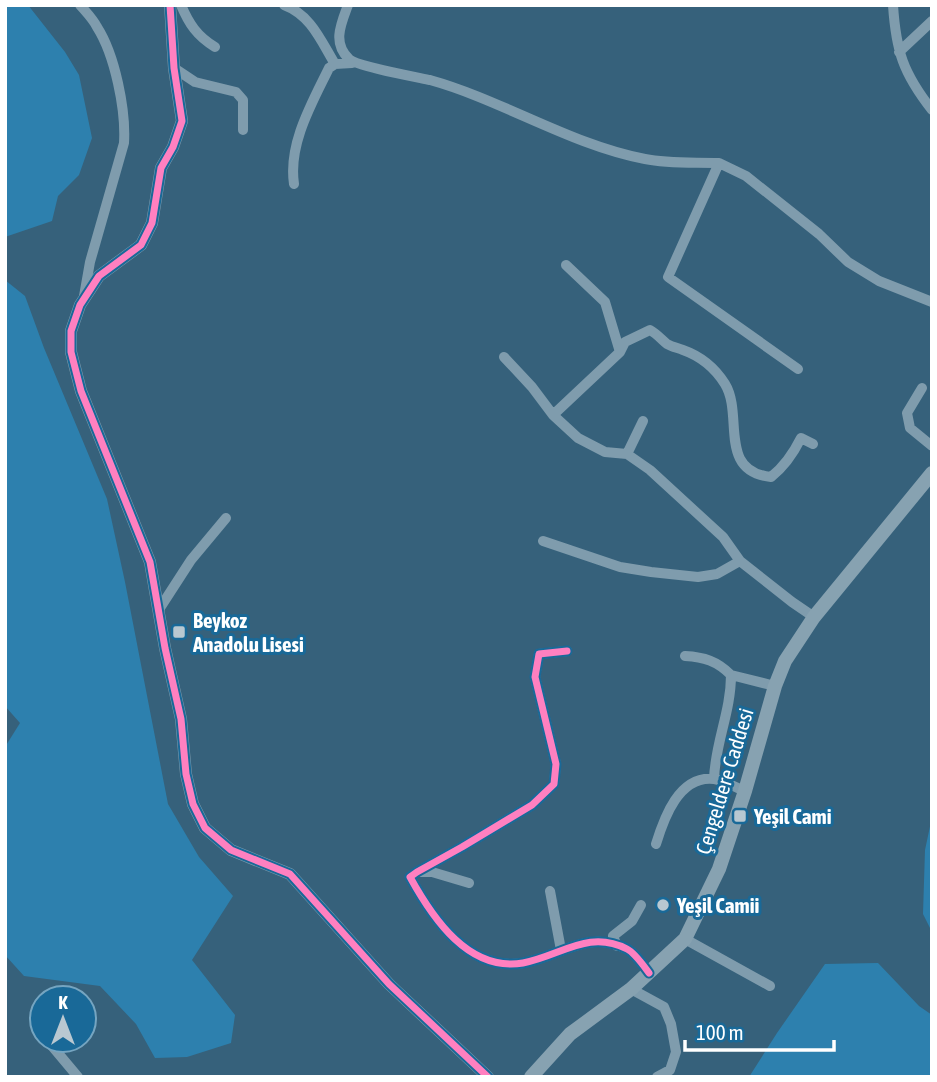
<svg xmlns="http://www.w3.org/2000/svg" width="937" height="1082" font-family="'Asap Condensed',sans-serif">
  <style>
    .green { fill: #2d80ae }
    .lines { fill: none; stroke-linecap: round; stroke-linejoin: round }
    .minor { stroke: #7f9cad; stroke-width: 10 }
    .tertiary { stroke: #7f9cad; stroke-width: 12 }
    .secondary { stroke: #87a2b1; stroke-width: 14 }
    .cycleway-casing { stroke: #196998; stroke-width: 11 }
    .cycleway { stroke: #ff80c0; stroke-width: 7 }
    .poi-dot { fill: #b9c8d1; stroke: #196998; stroke-width: 2.5 }
    .labels { text-anchor: middle; dominant-baseline: central; stroke-width: 6; stroke-linejoin: round; paint-order: stroke }
    .poi-label { font-size: 21px; font-weight: bold; fill: #fff; stroke: #196998; text-anchor: start }
    .street-label { font-size: 21px; fill: #fff; stroke: #196998 }
  </style>
  <rect width="100%" height="100%" fill="#36617b"/>
  <!-- green -->
  <path class="green" d="M5,5H28L65,52L79,75L92,138L79,175L58,196L52,221L5,237Z
    M5,280L25,296L44,348L107,499L125,582L168,804L199,857L233,896L192,960L235,1015L231,1043L187,1057L155,1058L136,1024L100,986L24,976L5,955V747L20,723L5,706Z
    M932,817V932L923,914L925,850Z
    M878,963L919,1006L932,1015V1077H749L777,1033L825,964Z"/>
  <g class="lines">
    <!-- minor -->
    <path class="minor" d="M80,5C86,12 93,19 97,27C115,55 126,110 124,143L90,262L84,296
      M181,5C189,24 197,36 215,47
      M284,5C311,15 321,41 335,64
      M348,5C341,24 332,43 349,59C356,66 416,77 430,80C502,100 571,145 645,159C669,164 695,162 719,163
      M893,5C896,51 903,73 932,110
      M899,52L932,21
      M174,68L195,82L236,92L243,100V130
      M294,184C288,144 312,103 329,68L335,64L352,63
      M566,265L605,302L620,352
      M504,357L532,387L553,415L578,438L605,452L627,454L650,470L723,537L740,561L792,602L814,617
      M798,369L668,277L719,163L746,176L819,234L848,262L879,281L932,302
      M922,388L907,413L910,428L932,446
      M553,415L620,352L625,342L650,330C657,334 661,339 667,344C672,347 678,348 683,350C700,356 715,368 725,384C744,415 717,471 771,477C785,466 793,454 801,438L813,444
      M627,454L643,421
      M543,541L620,567L651,572L698,577L717,574L740,561
      M158,611L191,560L226,518
      M567,651L539,654L535,677L556,764L554,784L532,805L462,847L417,872L410,877C433,919 469,972 523,963C561,956 588,929 627,949C635,953 643,965 649,973
      M685,656C704,657 717,661 731,675C731,712 715,743 714,779
      M731,675L775,686
      M656,844C664,818 679,775 714,779C724,780 736,788 745,791
      M417,872H432L469,883
      M550,891L561,950
      M685,939L770,986
      M617,946L613,936L632,921L641,905
      M631,989L664,1007L671,1024L676,1052L670,1070L657,1077
      M47,1040L78,1077"/>
    <!-- tertiary -->
    <path class="tertiary" d="M170,5L174,68L182,121L173,147L161,168L152,223L141,245L99,276L80,305L71,331V352L81,391L150,562L165,648L181,719L186,774L193,804L205,828L231,850L290,874L389,984L488,1077"/>
    <!-- secondary -->
    <path class="secondary" d="M531,1077L570,1034L631,989L685,939L719,869L745,791L775,686L785,661L814,617L932,473"/>
    <!-- cycleway casing -->
    <g class="cycleway-casing">
      <path id="cycleway" d="M170,5L174,68L182,121L173,147L161,168L152,223L141,245L99,276L80,305L71,331V352L81,391L150,562L165,648L181,719L186,774L193,804L205,828L231,850L290,874L389,984L488,1077
        M567,651L539,654L535,677L556,764L554,784L532,805L462,847L417,872L410,877C433,919 469,972 523,963C561,956 588,929 627,949C635,953 643,965 649,973"/>
    </g>
    <!-- cycleway -->
    <use href="#cycleway" class="cycleway"/>
  </g>
  <!-- markers -->
  <g class="poi-dot">
    <rect x="172" y="625" width="14" height="14" rx="3.5"/>
    <rect x="733" y="809" width="14" height="14" rx="3.5"/>
    <circle cx="663" cy="905" r="7"/>
  </g>
  <g class="labels">
    <!-- poi labels -->
    <g class="poi-label">
      <text x="193" y="620">Beykoz<tspan x="193" dy="24">Anadolu Lisesi</tspan></text>
      <text x="754" y="816">Yeşil Cami</text>
      <text x="677" y="905">Yeşil Camii</text>
    </g>
    <!-- street labels -->
    <g class="street-label">
      <text transform="translate(724 781) rotate(-73)">Çengeldere Caddesi</text>
    </g>
  </g>
  <!-- border -->
  <rect width="937" height="1082" fill="none" stroke="#ffffff" stroke-width="14"/>
  <!-- north arrow -->
  <g transform="translate(63 1019)"><circle r="33" fill="#196998" stroke="#75a5c1" stroke-width="2"/>
  <path d="M0-5L12 26L0 18L-12 26Z" fill="#b9c8d1"/>
  <text y="-10" font-size="19" font-weight="bold" text-anchor="middle" fill="#ffffff">K</text>
  </g>
  <!-- scale -->
  <path d="M685 1040v10h149v-10" fill="none" stroke="#ffffff" stroke-width="3.5"/>
  <text x="696" y="1040" font-size="21" fill="#ffffff" stroke="#196998" stroke-width="5" paint-order="stroke">100 m</text>
</svg>
